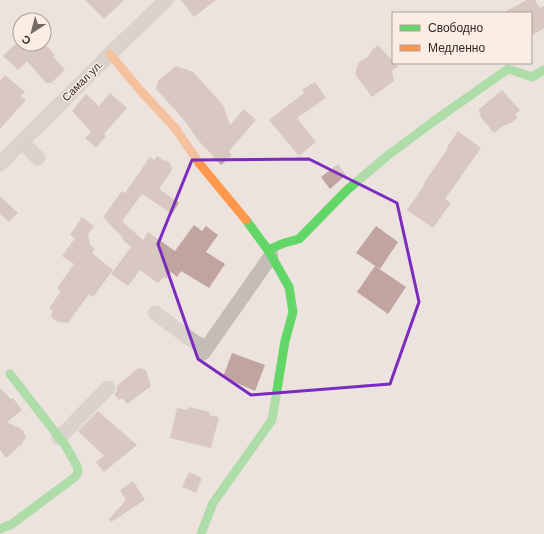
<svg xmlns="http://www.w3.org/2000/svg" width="544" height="534" font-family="'DM Sans',sans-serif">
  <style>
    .building { fill: #c1a49f }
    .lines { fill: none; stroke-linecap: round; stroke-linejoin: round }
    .street { stroke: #c4bcb7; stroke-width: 15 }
    .fast { stroke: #63d668; stroke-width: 9 }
    .slow { stroke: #ff974d; stroke-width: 9 }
    .marked { fill: none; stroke: #7b2cbf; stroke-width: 3; stroke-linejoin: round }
    .labels { text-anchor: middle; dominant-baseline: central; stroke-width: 3; stroke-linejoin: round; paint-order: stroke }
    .street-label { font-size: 11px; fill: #352926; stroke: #faede4 }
  </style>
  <rect width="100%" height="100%" fill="#ece3de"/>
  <!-- building -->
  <path class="building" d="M85,0H124L104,19Z
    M181,0H216L194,17Z
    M527,0H535L540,8L544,6V28L531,36V13H503Z
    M15,44H45L55,55L53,56L65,70L51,83H46L27,61L18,70L3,56Z
    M378,45L393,61V63H395L398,66L392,71L394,81L372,97L355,74L358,64L359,62L368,57L371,51Z
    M176,66L193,72L223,105L230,125L244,109L256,120L229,151L232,155L221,165L198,140L184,120L156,89L158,81Z
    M5,75L25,92L21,96L26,100L0,129V81Z
    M315,82L326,98L297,118L316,142L299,156L269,120L304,93L302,90Z
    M502,90L520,110L516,114L517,118L513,122L503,126L494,133L479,115L481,114L478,110Z
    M110,93L127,108L104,134L106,136L96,148L85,138L91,132L72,111L86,94L99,106Z
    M458,131L481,148L445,199L451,203L433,228L407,210L425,184L424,183L448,148L447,147Z
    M157,156L164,161L166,160L170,163L172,170L159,189L179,203L172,214L142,194L122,221L143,240L148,232L175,251L194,225L202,231L206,226L218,235L206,252L225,264L209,288L181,271L177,277L171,272L166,279L164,277L158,283L140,270L128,286L111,274L131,247L122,239L123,238L103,217L122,191L125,193L150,157L154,160Z
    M338,164L346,175L330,189L321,177Z
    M0,196L18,213L9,222L0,214Z
    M82,217L94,226L88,234L90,245L95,249L92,253L113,270L93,297L89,294L68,323L58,322L51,317L52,310L49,308L61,291L57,288L74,264L62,256L75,238L70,235Z
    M376,226L398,242L380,269L356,253Z
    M375,266L406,287L388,314L357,292Z
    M232,353L265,365L255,391L223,377Z
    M138,368L146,370L151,386L127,404L122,398L119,400L114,394L117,391V386Z
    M0,388L11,399L13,398L22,410L7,422L23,430L26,438L23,441V443L6,458L0,450Z
    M189,407L210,412L209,415L219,417L211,448L170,438L177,408L188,410Z
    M98,411L137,445L104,472L96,462L104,456L78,431Z
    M189,472L202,478L196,493L182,487Z
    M133,481L145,500L111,522L109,519L126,500L120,490Z"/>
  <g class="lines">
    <!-- street -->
    <path class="street" d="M22,142L38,158
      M0,164L110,54L166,0
      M155,313L193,341L206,348
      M203,353L271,256
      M59,438L108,388"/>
    <!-- fast -->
    <path class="fast" d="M268,250L284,243L299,239L347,190L387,156L434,121L508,69L532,77L544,70
      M0,529L12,524L75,477L78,472L77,466L65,445L10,374
      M201,534L213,503L272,420L285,341L293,312L289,287L268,250L246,220"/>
    <!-- slow -->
    <path class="slow" d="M110,54L139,89L175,128L199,163L246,220"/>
  </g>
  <!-- marked area -->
  <path d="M0 0H544V534H0ZM309,159L397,203L419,302L390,384L251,395L198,359L158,244L192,160Z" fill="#ece3de" fill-opacity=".55" fill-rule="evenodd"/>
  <path class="marked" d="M309,159L397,203L419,302L390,384L251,395L198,359L158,244L192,160Z"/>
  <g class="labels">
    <!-- street labels -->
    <g class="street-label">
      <text transform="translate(82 81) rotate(-45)">Самал ул.</text>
    </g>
  </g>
  <!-- legend -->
  <rect x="392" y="12" width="140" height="52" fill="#faede4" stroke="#ab9f98"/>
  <rect x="400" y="25" width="20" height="6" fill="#63d668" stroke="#ab9f98"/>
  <text x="428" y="32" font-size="12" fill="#352926">Свободно</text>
  <rect x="400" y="45" width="20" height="6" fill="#ff974d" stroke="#ab9f98"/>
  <text x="428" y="52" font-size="12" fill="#352926">Медленно</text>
  <!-- north arrow -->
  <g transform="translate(32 32) rotate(216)"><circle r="19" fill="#faede4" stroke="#ab9f98"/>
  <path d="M0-3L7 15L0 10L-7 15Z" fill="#756a66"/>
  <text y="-6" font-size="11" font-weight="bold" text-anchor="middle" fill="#352926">С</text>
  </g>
</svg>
